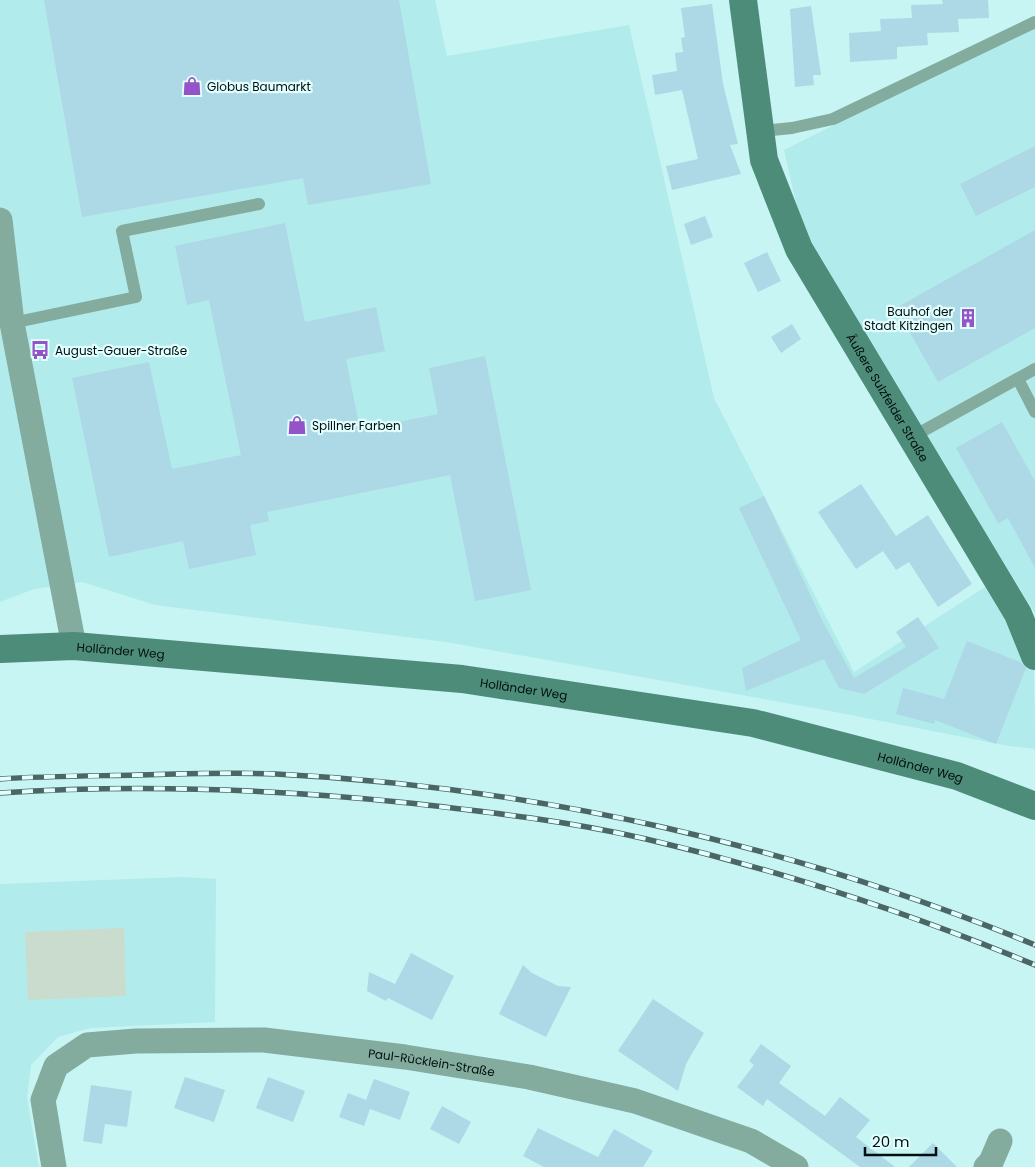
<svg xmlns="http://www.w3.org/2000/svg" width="1035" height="1167" font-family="Poppins,sans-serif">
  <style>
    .built { fill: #b2ebeb }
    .green { fill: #cadccd }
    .building { fill: #add8e5 }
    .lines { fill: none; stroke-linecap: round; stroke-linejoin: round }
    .service { stroke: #83ab9e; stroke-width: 12 }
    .minor { stroke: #83ab9e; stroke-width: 25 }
    .secondary { stroke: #4e8c7a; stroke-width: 28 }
    .rail-casing { stroke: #4c6666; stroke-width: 5.5 }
    .rail { stroke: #e2fefe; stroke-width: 4; stroke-dasharray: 11; stroke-linecap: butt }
    .labels { text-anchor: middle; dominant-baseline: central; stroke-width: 4.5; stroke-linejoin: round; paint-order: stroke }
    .poi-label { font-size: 12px; fill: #010f0f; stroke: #e2fefe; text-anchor: start }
    .street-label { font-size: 12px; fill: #010f0f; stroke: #e2fefe }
  </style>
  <rect width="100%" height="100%" fill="#c6f5f4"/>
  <!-- built -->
  <path class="built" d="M0,0H435L447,56L629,25L714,398L854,672L985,587L1034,668L1035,749L1009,746L825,710L446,642L155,605L82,582L34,589L0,602Z
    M1035,24V613L805,242L784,150Z
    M182,877L216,879L215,1022L90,1028L58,1037L31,1065L27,1098L39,1167H0V884Z"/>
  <!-- green -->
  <path class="green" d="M124,928L126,996L28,1000L25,932Z"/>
  <!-- building -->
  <path class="building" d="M44,0H399L431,184L308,205L303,178L82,217Z
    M942,0H988L989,18L958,19L959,32L927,33L928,45L897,47V59L850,62L849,33L881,31L880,19L912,18L911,5L943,4Z
    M712,4L723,84L738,144L730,145L741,174L672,190L666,166L698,159L682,90L655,95L652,75L677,71L675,53L683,52L681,38L685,37L681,8Z
    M811,6L821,75H813L814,85L795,87L790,9Z
    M1035,146V187L976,216L960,184Z
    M705,216L713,237L691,245L684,224Z
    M285,223L305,322L376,307L385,351L346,359L360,430L438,414L429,368L485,356L531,590L475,601L450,475L267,512L269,521L250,525L256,555L189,569L183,541L109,557L72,378L149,362L172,469L241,455L209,300L187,305L175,246Z
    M1035,230V328L938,382L896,308Z
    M767,252L781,281L758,292L744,263Z
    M792,324L801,339L781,353L771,337Z
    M1002,422L1035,481V568L1008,518L998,523L956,448Z
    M861,484L896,536L928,515L972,584L938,607L909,562L896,570L883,551L856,569L818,512Z
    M764,496L823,622L854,678L906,647L896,632L918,617L939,648L864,694L839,688L824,659L746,691L742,668L801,640L739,508Z
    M967,641L1020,662L1026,668L996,744L935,720L934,724L896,714L903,688L944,699Z
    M411,953L454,976L432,1020L388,998L386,1001L367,991L369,972L395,984Z
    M523,965L532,973L558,986L571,987L546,1037L499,1014Z
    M653,999L704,1033L686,1064L678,1091L618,1051Z
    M761,1044L791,1066L779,1083L825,1116L840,1097L870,1120L856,1137L895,1167H860L767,1099L763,1106L737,1087L754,1065L749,1061Z
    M185,1077L225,1090L214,1122L174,1108Z
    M268,1077L305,1091L293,1122L256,1108Z
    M374,1079L410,1092L400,1120L370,1109L364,1126L339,1117L348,1093L366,1100Z
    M91,1085L132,1091L127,1127L105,1124L102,1144L83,1141Z
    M442,1106L471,1122L459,1144L430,1129Z
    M538,1128L598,1157L614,1129L653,1151L643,1167H544L523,1156Z
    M933,1143L957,1167H909Z"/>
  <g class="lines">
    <!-- service -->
    <path class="service" d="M761,131L792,128L833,119L1035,22
      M12,323L136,297L122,231L259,204
      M1018,379L1035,412
      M912,437L1035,369"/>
    <!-- minor -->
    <g class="minor">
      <path d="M0,220L12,323L74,646"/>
      <path id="s1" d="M54,1167L43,1100L56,1066L87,1045L136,1041L264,1040L405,1057L529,1077L635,1101L751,1141L796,1167"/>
      <path d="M986,1167L991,1162L1000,1141"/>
    </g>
    <!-- secondary -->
    <g class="secondary">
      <path id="s2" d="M743,0L764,160L799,249L1018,614L1035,656"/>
      <path id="s3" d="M0,649L74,646L462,679L753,723L957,776L1035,806"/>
    </g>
    <!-- rail casing -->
    <g class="rail-casing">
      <path id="rail" d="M0,779C46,776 92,776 138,775C184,774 230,772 276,774C536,787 795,846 1035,945
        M0,793C137,784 273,789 409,803C488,812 568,821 646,839C779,870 909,913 1035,965"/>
    </g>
    <!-- rail -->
    <use href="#rail" class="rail"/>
  </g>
  <!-- icons -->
  <defs>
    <g id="shop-bare" transform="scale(1.5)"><path d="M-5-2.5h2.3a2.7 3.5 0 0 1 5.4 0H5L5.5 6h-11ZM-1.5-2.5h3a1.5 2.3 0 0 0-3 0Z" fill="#9553c8" stroke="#e2fefe" stroke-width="2.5" paint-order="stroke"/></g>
    <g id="building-bare" transform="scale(1.5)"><path d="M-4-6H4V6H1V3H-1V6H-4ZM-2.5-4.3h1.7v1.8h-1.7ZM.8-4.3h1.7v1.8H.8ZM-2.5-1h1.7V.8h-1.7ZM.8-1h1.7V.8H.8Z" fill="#9553c8" stroke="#e2fefe" stroke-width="2.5" paint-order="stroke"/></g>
    <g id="bus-bare" transform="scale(1.5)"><path d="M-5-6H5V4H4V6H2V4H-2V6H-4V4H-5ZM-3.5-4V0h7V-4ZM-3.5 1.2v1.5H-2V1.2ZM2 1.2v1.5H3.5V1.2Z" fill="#9553c8" stroke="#e2fefe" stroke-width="2.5" paint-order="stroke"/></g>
  </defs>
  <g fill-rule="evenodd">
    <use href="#shop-bare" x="192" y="86"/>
    <use href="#building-bare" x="968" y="318"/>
    <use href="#bus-bare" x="40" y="350"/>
    <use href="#shop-bare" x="297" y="425"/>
  </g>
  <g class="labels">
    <!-- poi labels -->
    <g class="poi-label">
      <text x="207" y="86">Globus Baumarkt</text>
      <text x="953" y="311" text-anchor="end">Bauhof der<tspan x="953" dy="14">Stadt Kitzingen</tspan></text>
      <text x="55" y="350">August-Gauer-Straße</text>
      <text x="312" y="425">Spillner Farben</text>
    </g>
    <!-- street labels -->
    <g class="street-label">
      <text stroke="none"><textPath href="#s2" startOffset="430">Äußere Sulzfelder Straße</textPath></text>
      <text stroke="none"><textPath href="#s3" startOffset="121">Holländer Weg</textPath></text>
      <text stroke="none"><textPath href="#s3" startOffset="526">Holländer Weg</textPath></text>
      <text stroke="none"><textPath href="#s3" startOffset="931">Holländer Weg</textPath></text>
      <text stroke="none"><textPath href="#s1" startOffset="488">Paul-Rücklein-Straße</textPath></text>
    </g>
  </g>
  <!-- scale -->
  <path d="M865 1147v8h71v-8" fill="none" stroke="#010f0f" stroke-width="2.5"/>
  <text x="872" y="1147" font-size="15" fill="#010f0f" stroke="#e2fefe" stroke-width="4" paint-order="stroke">20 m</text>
</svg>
